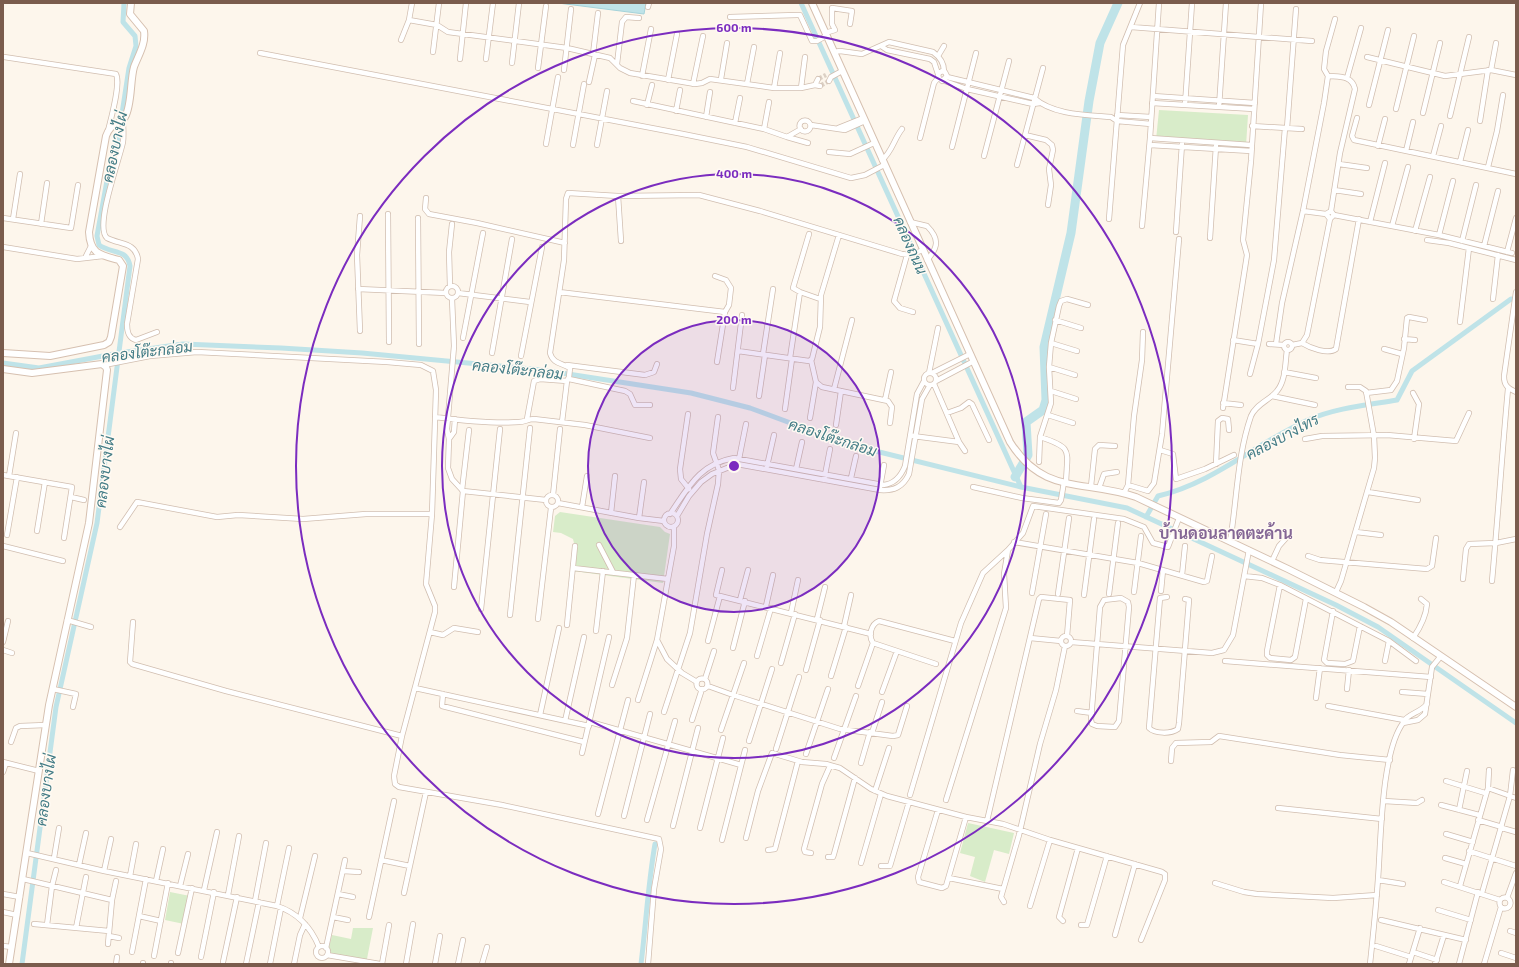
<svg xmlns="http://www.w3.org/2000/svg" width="1519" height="967" font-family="'Exo 2',Sarabun,sans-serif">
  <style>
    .green { fill: #d8ecc9 }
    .water { fill: #bfe3e8; stroke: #a5d3da }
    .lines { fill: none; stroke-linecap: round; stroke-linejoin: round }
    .canal { stroke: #bfe3e8; stroke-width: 5 }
    .river { stroke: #bfe3e8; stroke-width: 9 }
    .street-tunnel { stroke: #dcd0c4; stroke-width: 4.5; stroke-dasharray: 4.5 2; stroke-linecap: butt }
    .street-casing { stroke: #d1beb0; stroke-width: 6 }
    .secondary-casing { stroke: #d6c0b0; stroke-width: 8 }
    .street { stroke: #fff; stroke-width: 4.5 }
    .secondary { stroke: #fff; stroke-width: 6 }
    .ring { fill: none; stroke: #7b2cbf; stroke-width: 2 }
    .labels { text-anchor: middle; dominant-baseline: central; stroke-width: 3; stroke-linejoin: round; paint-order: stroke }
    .water-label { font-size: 15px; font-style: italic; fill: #437c86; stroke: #fffaf3 }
    .quarter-label { font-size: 16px; font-weight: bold; fill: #846695; stroke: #fffaf3 }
    .centre { fill: #7b2cbf; stroke: #fffaf3; stroke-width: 2 }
    .ring-label { font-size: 12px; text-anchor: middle; font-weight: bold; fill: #7b2cbf; stroke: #fffaf3; stroke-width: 3; stroke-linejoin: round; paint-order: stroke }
  </style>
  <rect width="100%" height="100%" fill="#fdf6ec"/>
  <!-- green -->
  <path class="green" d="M1159,110L1248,115L1246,146L1156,140Z
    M560,512L660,527L665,532L670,534L663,583L573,571L575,547L573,539L561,533L553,532L555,516Z
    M968,823L1014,833L1009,854L994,850L985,882L970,876L975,857L960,853Z
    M170,892L190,896L184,924L165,920Z
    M353,928H373L366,964L332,958L328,951L332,935L351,939Z"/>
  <!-- water -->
  <path class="water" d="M558,3H646L644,14Z"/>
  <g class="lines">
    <!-- canal -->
    <path class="canal" d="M801,3L1021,487
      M3,363L39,368L119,353L183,344L281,348L362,353L542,370L691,393L750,408L847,444L1021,487L1127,508L1336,605L1378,627L1516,723
      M1146,517L1158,496C1214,483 1256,443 1308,420C1335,408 1367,405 1397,400L1412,371L1511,299L1516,300
      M22,964L56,707L97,523L130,266C127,248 111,254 99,245L97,236L108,175L118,140L129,68L136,46L135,36L123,22L124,3
      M641,964C646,924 648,884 655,844"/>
    <!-- river -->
    <path class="river" d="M1015,477L1028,455L1026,422L1043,410L1046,400L1044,347L1071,233L1089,101L1100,43L1118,3"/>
    <!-- street-tunnel -->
    <path class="street-tunnel" d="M818,79L826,75
      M820,86L829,81"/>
    <!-- street casing -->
    <g class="street-casing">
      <path id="street" d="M648,7L649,3
        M730,17L797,15H800L812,41H817L826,36
        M409,20L437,25L448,32L567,48L610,58L620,68L630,73L695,84L702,83L710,79L774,88H801L815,85L820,86
        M1131,27L1312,41
        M825,33L835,30L832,24V8L852,11L850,24
        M401,40L409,20L412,3
        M881,46L887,50L930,59L934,62L938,74
        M433,52L439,3
        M834,52L840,51L862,54L889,42L933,52C940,57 944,63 944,71
        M260,53L683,134L747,147L851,178L865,175L884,165
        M593,54L598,13
        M938,56L944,46
        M4,57L116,74C121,84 111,118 108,131
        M1367,57L1445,76L1491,70L1516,75
        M460,59L466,3
        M486,59L493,3
        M512,63L519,3
        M617,64L622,22L626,17L639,18
        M538,68L546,6
        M564,70L571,9
        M1491,70L1496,43
        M642,76L651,29
        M1328,76C1339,77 1352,75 1355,89L1340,153L1331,211L1326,214L1330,219L1334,215L1331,211
        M947,77L1034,98C1053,115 1087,115 1111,117L1117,121L1151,124
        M1347,78L1361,28
        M721,79L727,43
        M668,80L677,34
        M829,81L831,77L842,71
        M942,81L947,76L945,72L942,71L938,74L939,79L967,89L1033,104L1040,103
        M589,82L595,55
        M693,84L703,36
        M747,84L754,47
        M815,85L818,79
        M774,88L780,53
        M801,88L805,57
        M1153,96L1255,103
        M633,101L764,129L787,137L801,129
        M1152,103L1254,109
        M647,105L652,85
        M1185,105L1192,3
        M1369,105L1388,30
        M1219,107L1226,3
        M1396,109L1414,36
        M676,111L680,90
        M1423,113L1440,43
        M1117,115L1151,117
        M1450,116L1469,37
        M706,117L710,92
        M1357,118L1352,136L1354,140L1516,174
        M123,120C123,127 124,134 123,142C120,158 94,227 107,238C121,245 135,242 138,259L127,324C127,331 128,338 136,340L157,332
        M799.5 126a5.5 5.5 0 1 1 11 0a5.5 5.5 0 1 1-11 0Z
        M1480,121L1488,70
        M735,123L740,98
        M811,125L845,130L865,121
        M1252,126L1302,129
        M838,128L863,118
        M1287,128L1296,9
        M764,129L769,102
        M1025,135L1046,140L1052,145L1053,150L1049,169L1051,185L1048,205
        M787,137L808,143
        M920,138L934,83L938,78
        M1150,138L1251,145
        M546,144L558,77
        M573,145L584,84
        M597,145L607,91
        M1150,145L1251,151
        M1378,146L1385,119
        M952,147L976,53
        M1406,151L1413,122
        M829,152L850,154L874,143
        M984,156L1009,61
        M1433,156L1441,126
        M882,160C892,152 894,139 902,129
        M1460,162L1468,130
        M1339,164L1367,168
        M1017,165L1043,68
        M1488,167L1497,131L1503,95
        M1334,190L1361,194
        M618,196L621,241
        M426,198L425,209L429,214L477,223L565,243
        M1303,211L1326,214
        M388,214L389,342
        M1334,215L1439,235L1512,253
        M3,218L71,228L78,185
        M418,218L419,344
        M13,219L20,174
        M1109,219L1123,45L1140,3
        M910,222L927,226C940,239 938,248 927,260
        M1370,222L1385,163
        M41,224L47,183
        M1142,226L1150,138L1159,3
        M1392,226L1408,167
        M1415,231L1430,177
        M1176,232L1182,144
        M809,234L793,288L800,292L820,299
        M1439,235L1453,181
        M1210,238L1216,146
        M1427,240L1449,243L1516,260
        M1462,241L1476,185
        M1484,246L1498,191
        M3,247L77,259L103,256
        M1507,252L1516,218
        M907,255L894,301L900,308L913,312
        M85,258L91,246
        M715,276L726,280L731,288L729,305L725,312
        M446 292a6 6 0 1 1 12 0a6 6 0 1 1-12 0Z
        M450,286L449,252L452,224
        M358,289L446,293
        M559,292L725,312L717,362
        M1516,292L1504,376C1504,385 1507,388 1516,392
        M458,293L530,302
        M452,299L454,346L447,429L449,439L448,468L452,479L463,491L546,500
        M1493,299L1498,255
        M1055,320L1081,328
        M1460,322L1469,248
        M360,331L357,255L360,216
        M463,338L483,233
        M1404,339L1415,340
        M1233,340L1258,344
        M1284 346a4 4 0 1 1 8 0a4 4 0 1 1-8 0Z
        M1051,343L1077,351
        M1302,343C1310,348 1328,355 1336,349L1359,219
        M1269,344L1284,345
        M1276,344L1282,303L1303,211L1324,103L1328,76L1324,69L1326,51L1335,19
        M1292,345L1302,343L1307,335L1330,219
        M1384,349L1402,354
        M738,351L809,361L812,359L820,327L821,295L839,235
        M492,353L512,239
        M763,354L773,289
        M521,356L542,247
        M790,358L800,292
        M104,365L150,356L197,352L387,362L421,365L433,371L436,390L432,514L426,584L435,606V612L402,736L394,776L395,784L399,787L502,805L659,839L661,849L654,889L648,964
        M567,365L645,375L654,372L657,364
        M1049,367L1075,375
        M1284,372L1316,378
        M924 379a6 6 0 1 1 12 0a6 6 0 1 1-12 0Z
        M929,373L938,328
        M932,373L970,354
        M1250,374L1258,344L1274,260L1285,128
        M569,379L625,391L630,394L635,405H650
        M936,381L974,361
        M816,382L822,387L888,401L892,407L890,423
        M733,388L742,315
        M834,389L852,320
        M1051,391L1076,399
        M1366,393L1391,390L1397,381L1404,348L1407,318L1409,317L1425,320
        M1413,393L1419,404L1414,439
        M759,396L765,355
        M1272,396L1315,405
        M885,400L891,372
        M1223,403L1241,405
        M1223,408L1247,255L1243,240L1251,161L1261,3
        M785,409L792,359
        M947,413L961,408L969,402L972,404L989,440
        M688,414L680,469L681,479L689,489
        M1048,415L1073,423
        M435,417C458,420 496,424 519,422C525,422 528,419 534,419L585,425L650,438
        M810,418L816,382L811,360
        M527,419L534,381L540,379L567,381L569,377L570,368C562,363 553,364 550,353L564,260L566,199L568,193L618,196L699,195L760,211L902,254L910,255L923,250
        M562,422L567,381
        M836,425L841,391
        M913,436L959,442L934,384
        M1040,437C1074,448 1067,450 1066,483
        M449,439L454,432L455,419
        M1305,439L1322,436L1387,435L1456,441L1469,413
        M959,442L965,451
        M1160,450L1173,454L1176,479L1205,469L1234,455
        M739,459L746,424
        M1039,462L1040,437L1051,403L1049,367L1051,343L1059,306L1061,301L1067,299L1088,305
        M1216,464L1218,421L1222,418L1228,419L1229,430
        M767,466L774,435
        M796,469L802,442
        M3,475L72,487L64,538
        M9,476L16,433
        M851,478L856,456
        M824,480L830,449
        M1128,485L1148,491L1154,483L1162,434L1179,239
        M1091,486L1095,449L1099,445L1115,446
        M880,487L884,465
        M973,487L1022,498L1059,503L1061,500L1064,482
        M1099,488L1104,474L1117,472
        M462,490L469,430
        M1368,492L1418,500
        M1124,493L1128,485L1134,416L1142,360L1143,332
        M546 501a6 6 0 1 1 12 0a6 6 0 1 1-12 0Z
        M553,495L560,429
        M71,497L84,500
        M558,503L639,518L664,521
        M582,507L587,476
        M611,513L615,476
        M664 520a7 7 0 1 1 14 0a7 7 0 1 1-14 0Z
        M670,514C688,488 699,464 734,458L883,485C895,484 901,476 905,466L917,394L924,381
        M677,516L689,496L701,482L712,474L737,464L880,490C894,491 903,487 909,474L922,399L930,385
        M639,518L644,482
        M120,527L137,502L217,517L238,515L303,519L366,514H432
        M674,527V546L657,640L667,659L682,673L697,682
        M37,531L45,482
        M1356,532L1381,535
        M7,535L17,477
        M1014,542L1138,563L1204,582L1207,581L1212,556
        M1230,542C1237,500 1237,456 1251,416C1256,404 1270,400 1277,391C1286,380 1285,363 1287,350
        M599,545L613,572
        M3,546L63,561
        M1308,556L1320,560L1427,569L1432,566L1436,538
        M1272,561L1279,546L1287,537
        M573,568L668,579
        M722,570L716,595L871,634
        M1182,575L1185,546
        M1244,576L1262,578L1280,585L1389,641L1416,661
        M1463,579L1466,549L1469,544L1496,543L1516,539
        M1492,581C1498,517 1502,453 1508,389
        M1280,585L1267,651V655L1270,658L1291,660L1295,657L1306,599
        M454,587L463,491
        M1161,591L1163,570
        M1134,592L1141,536
        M1336,592L1341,581L1374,468L1375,458L1374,436L1366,391L1360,387H1348
        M1032,593L1046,514
        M1058,594L1069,518
        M1109,594L1118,523
        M1084,595L1094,519
        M1167,597L1160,598L1149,728C1155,734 1171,734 1178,729L1179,723L1189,600L1185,599
        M1121,598L1128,602L1129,607L1119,721L1115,727L1097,726L1092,724L1091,720L1100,607L1104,600Z
        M740,600L748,570
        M766,606L773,575
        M481,609L500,429
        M1333,611L1324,660L1327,663L1345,664L1353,661L1360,626
        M791,613L798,580
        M510,615L530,428
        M538,619L551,508
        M817,619L825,587
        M67,620L91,627
        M133,622L130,662L132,664L226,691L402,736
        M567,625L575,546
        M844,626L851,595
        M596,631L603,571
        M430,632L443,635L454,628L478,632
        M1061 641a5 5 0 1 1 10 0a5 5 0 1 1-10 0Z
        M1030,638L1061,641
        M1413,638C1420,628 1426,616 1427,604L1421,599
        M708,641L720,596
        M3,642L8,621
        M1071,642L1212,653L1224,650L1233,635L1249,550
        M733,648L745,601
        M3,650L12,653
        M757,656L771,608
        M1225,661L1431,677
        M1385,661L1389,641
        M781,663L795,614
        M936,664L873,643C868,636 871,624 879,621L955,641
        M806,670L820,620
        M831,676L846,627
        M696.5 684a5.5 5.5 0 1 1 11 0a5.5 5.5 0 1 1-11 0Z
        M705,679L714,651
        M612,685L627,638L634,575
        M708,686L733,695L840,729L893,736L898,735L907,706
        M858,686L873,643
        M415,688L589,726
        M53,689L76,694L73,707
        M1347,689L1349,670
        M882,692L897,651
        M1402,692L1428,694
        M443,694L442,706L584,742
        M1316,698L1320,668
        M638,700L657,640
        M1328,706L1404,720
        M1077,711L1092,713
        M664,712L690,633L707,534L718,484L719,470L713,453L718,417
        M540,715L559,628
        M692,720L702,689
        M565,721L584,637
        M590,722L741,765
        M1403,722C1409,713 1420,713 1427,704
        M721,730L744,663
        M872,733L882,702
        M749,741L772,669
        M11,742L16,728L20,726L46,725
        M776,749L799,677
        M582,753L609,637
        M806,754L828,689
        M834,758L856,696
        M1171,761L1172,748L1176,743L1211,742L1219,736L1340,755L1390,760
        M3,762L39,771
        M861,763L870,732
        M3,772L6,763
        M1446,781L1485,793
        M1488,788L1516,798
        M875,791L889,748
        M910,795L961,623L983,573L1008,550L1023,533L1033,506L1124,519L1144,527L1153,543L1168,547L1179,518
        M946,800L1006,608L1004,574L1008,550
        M1384,801L1417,803L1422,800
        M1441,805L1479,815
        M1278,808L1382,819
        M938,810L918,877L919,882L942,888L946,886L966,817
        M1459,810L1467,771
        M598,814L628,700
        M624,816L650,714
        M647,820L675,721
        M1478,820L1502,827
        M987,821L1039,599L1041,597L1070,600L1067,636
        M673,826L698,728
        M700,828L723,738
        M1502,828L1516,832
        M1446,834L1473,842
        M746,838L758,791L772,753L802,762L826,764L840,768L871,789L887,796L966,817L1003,824L1050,840L1162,872L1165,874V880L1141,940
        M722,840L745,750
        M768,850L775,849L798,761
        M1469,851L1516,866
        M27,853L104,871L277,906C298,913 311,927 319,947
        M811,853L805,852L804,849L822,784L830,766
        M828,857H833L834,854L855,778
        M54,858L59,828
        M1445,858L1466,864
        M381,860L410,866
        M861,863L881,794
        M79,865L86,833
        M881,866H890L909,802
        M104,871L111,839
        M343,871L359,872
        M130,876L136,844
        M949,878L1003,889
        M23,879L112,900
        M1378,880L1403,884
        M156,881L163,849
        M1444,882L1500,900
        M1215,883L1244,892L1257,894L1333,898L1377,895
        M180,886L188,854
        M1460,886L1488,788L1489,770
        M204,890L217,832
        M404,893L426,792
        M1482,893L1510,796L1513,770
        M3,894L20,897
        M338,894L353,897
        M228,895L239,836
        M1499.5 903a5.5 5.5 0 1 1 11 0a5.5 5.5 0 1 1-11 0Z
        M1507,898L1516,873
        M255,901L266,843
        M1004,902L1001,897L1019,835L1040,744L1056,690L1065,646
        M277,906L289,848
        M1030,906L1050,840
        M1438,910L1471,920
        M3,912L17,915
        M139,916L161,921
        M333,917L348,920
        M369,917L394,801
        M300,918L315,856
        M1381,920L1466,940
        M1063,921L1059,917L1078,848
        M34,924L109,931
        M47,925L52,886L56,870
        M1081,925H1087L1107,856
        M76,928L86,877
        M1510,931L1516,933
        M1115,935L1135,864
        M109,936L119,938
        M108,944L112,900L116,881
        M3,946L12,947
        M1376,946L1411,957
        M316 952a6 6 0 1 1 12 0a6 6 0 1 1-12 0Z
        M326,948L345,860
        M132,952L146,879
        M1413,952L1437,960
        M178,953L192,888
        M1501,953L1516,958
        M327,955L380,964
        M154,956L168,883
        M201,957L214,892
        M223,962L237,897
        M116,964L117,957
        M143,964V963
        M171,964V963
        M246,964L259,902
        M270,964L281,908
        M294,964L300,935L305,924
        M382,964L389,925
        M406,964L413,924
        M435,964L440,936
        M458,964L463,940
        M482,964L487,947
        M1370,964C1373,936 1376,907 1378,879C1381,840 1381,753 1403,723L1418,720L1425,714L1432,667L1441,656
        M1409,964L1420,928
        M1435,964L1444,935
        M1459,964L1478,892
        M1484,964L1501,907"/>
    </g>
    <!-- secondary casing -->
    <g class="secondary-casing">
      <path id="secondary" d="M812,3L1010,442C1044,496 1083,479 1136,497L1288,569L1364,607L1391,622L1516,707
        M3,353L50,356L104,345L109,342L111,337L123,266L119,260C100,255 90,254 89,232L106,136C111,122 119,126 125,117C132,105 130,81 134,67C138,56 146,44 144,31L130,14L131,3
        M3,369L32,373L102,364L106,367L107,370L89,523L49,705L9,964"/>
    </g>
    <!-- street -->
    <use href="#street" class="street"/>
    <!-- secondary -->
    <use href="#secondary" class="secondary"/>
  </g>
  <!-- distance rings -->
  <circle cx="734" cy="466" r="146" fill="#7b2cbf" fill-opacity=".12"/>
  <g class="ring">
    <circle cx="734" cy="466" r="146"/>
    <circle cx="734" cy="466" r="292"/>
    <circle cx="734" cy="466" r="438"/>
  </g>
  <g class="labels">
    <!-- water labels -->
    <g class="water-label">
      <text transform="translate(114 147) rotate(-78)">คลองบางไผ่</text>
      <text transform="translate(911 245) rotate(66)">คลองถนน</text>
      <text transform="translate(147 351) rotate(-7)">คลองโต๊ะกล่อม</text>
      <text transform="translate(518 369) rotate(6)">คลองโต๊ะกล่อม</text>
      <text transform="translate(1282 436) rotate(-28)">คลองบางไทร</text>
      <text transform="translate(833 437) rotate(18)">คลองโต๊ะกล่อม</text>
      <text transform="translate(104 472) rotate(-83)">คลองบางไผ่</text>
      <text transform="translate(45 790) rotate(-82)">คลองบางไผ่</text>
    </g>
    <!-- quarter labels -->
    <g class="quarter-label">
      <text x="1226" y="532">บ้านดอนลาดตะค้าน</text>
    </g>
  </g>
  <circle cx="734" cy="466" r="6" class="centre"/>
  <g class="ring-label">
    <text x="734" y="32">600 m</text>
    <text x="734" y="178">400 m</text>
    <text x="734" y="324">200 m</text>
  </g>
  <!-- border -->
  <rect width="1519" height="967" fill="none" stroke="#7a5c4d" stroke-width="8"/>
</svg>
